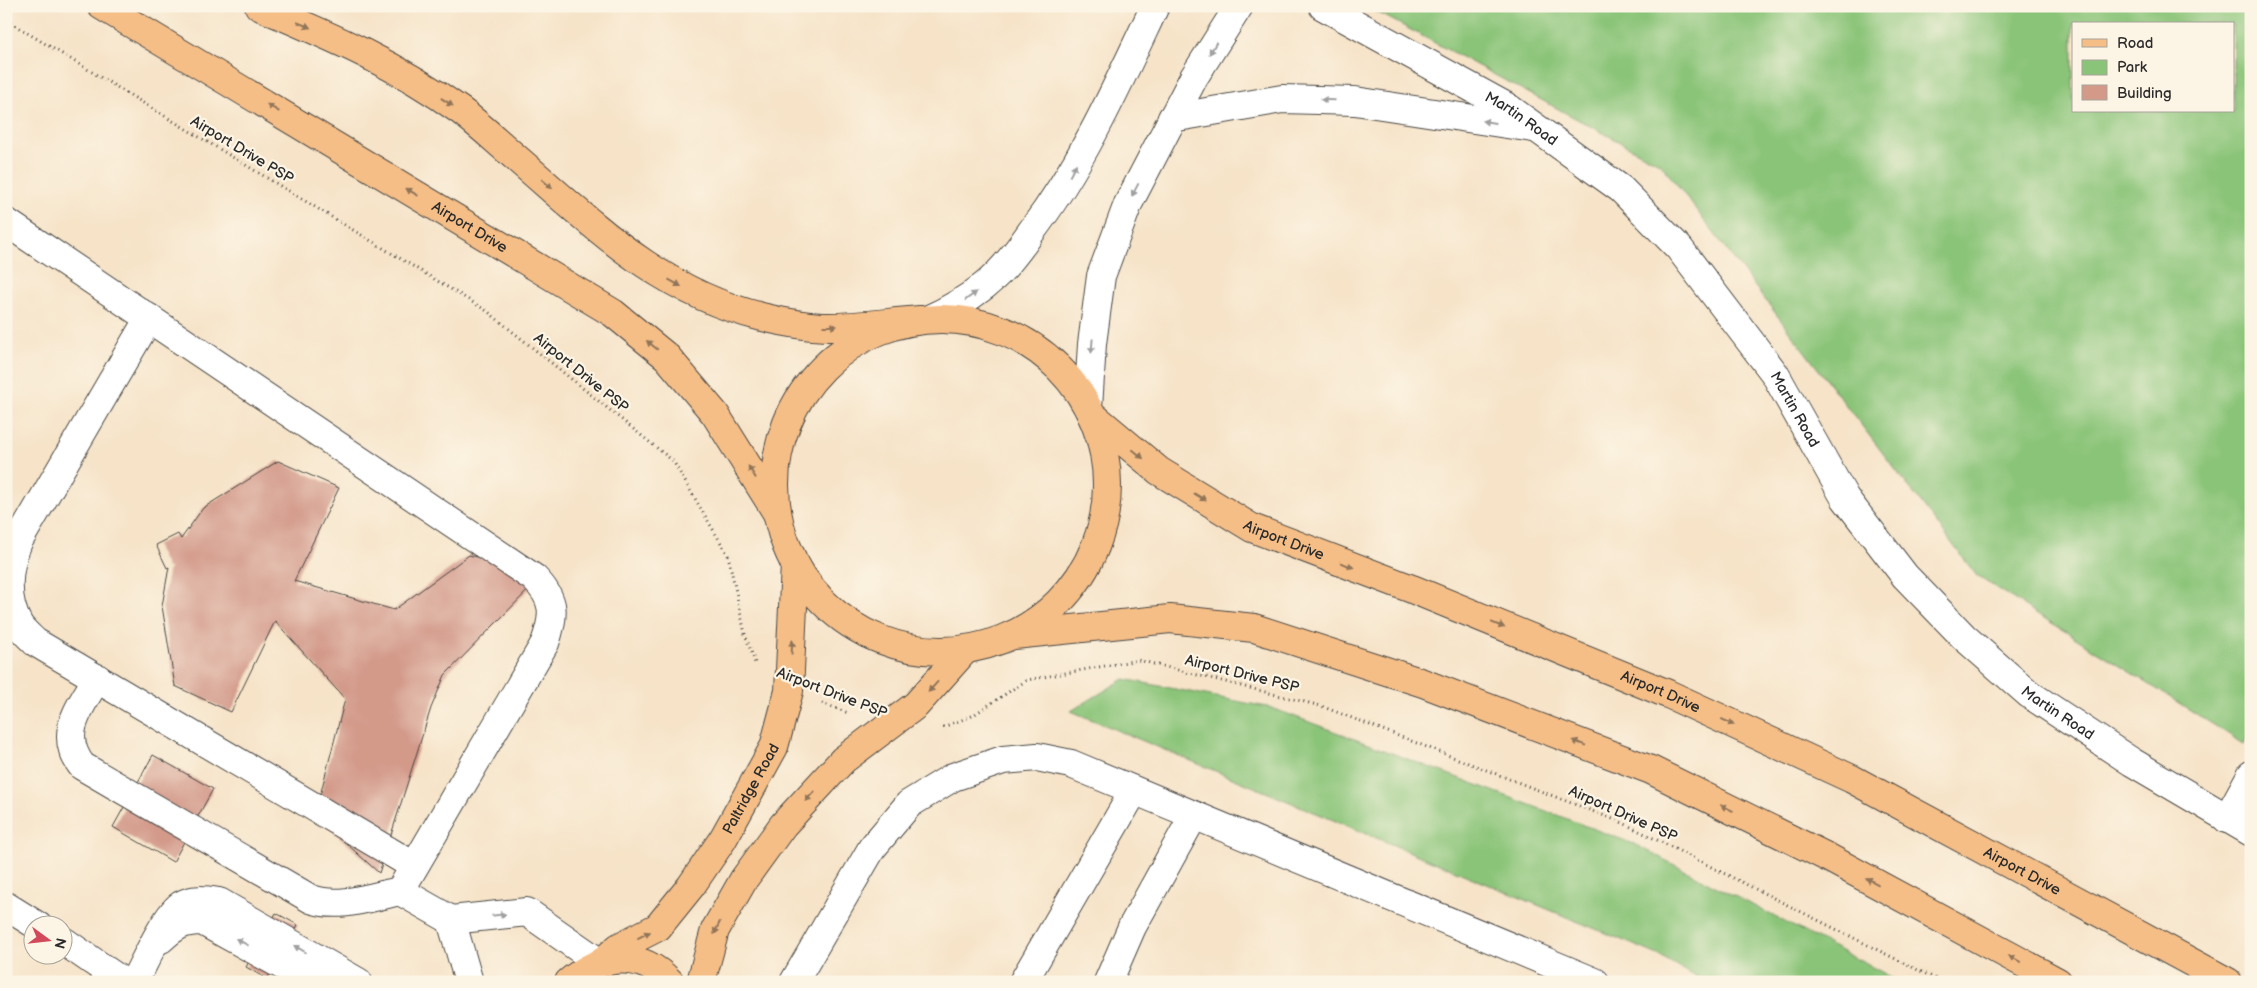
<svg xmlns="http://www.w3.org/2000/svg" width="2257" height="988" font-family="'Balsamiq Sans',sans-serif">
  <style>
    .green { fill: #8ac478; stroke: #5a7852; fill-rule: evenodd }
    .building { fill: #d39a8a }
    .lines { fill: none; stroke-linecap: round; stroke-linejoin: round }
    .minor-casing { stroke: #494743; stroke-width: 30 }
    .major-casing { stroke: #494743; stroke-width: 30 }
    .highway-casing { stroke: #494743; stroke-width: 30 }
    .path { stroke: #494743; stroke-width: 3; stroke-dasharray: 1 4; stroke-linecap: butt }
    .minor { stroke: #fff; stroke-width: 28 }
    .major { stroke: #f6be87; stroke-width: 28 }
    .highway { stroke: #f6be87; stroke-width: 28 }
    .oneway { fill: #907459 }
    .oneway2 { fill: #a0a0a0 }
    .labels { text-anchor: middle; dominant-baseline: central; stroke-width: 4.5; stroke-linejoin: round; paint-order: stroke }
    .street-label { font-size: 15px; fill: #2b2b2b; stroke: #fcf5e5 }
  </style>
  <rect width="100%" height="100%" fill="#fcf5e5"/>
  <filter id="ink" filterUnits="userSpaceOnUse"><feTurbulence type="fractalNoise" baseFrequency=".02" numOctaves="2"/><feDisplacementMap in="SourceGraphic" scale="10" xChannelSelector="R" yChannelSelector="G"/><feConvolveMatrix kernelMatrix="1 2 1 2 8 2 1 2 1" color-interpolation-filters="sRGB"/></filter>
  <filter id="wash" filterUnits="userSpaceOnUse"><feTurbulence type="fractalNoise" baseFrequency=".0096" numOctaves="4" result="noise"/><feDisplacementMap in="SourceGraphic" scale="20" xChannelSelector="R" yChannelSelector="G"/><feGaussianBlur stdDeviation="1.12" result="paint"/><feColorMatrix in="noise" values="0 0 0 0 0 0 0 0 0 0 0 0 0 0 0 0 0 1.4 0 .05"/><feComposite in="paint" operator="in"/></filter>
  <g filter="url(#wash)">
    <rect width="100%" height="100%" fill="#f6e3c8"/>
    <!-- green -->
    <path class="green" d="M1366,6H2251V731L2244,744L1977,576L1661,164ZM2073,24H2233V111H2073Z
      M1124,679L1272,708L1634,844L1901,982H1705L1658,955L1071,711Z"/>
    <g id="blocks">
      <!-- building -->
      <path class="building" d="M278,461L339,488L294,581L394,610L469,555L543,575L445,675L431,708L379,873L315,815L345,699L275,621L231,712L175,686L162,606L169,567L167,568L156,545L178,534L181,539L203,508Z
        M153,755L213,789L173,862L113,827Z
        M276,913L298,925L267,979L246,967Z"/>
    </g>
  </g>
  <g filter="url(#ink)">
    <use href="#blocks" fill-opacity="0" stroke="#494743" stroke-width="1"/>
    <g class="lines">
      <!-- minor casing -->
      <g class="minor-casing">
        <g id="minor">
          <path id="s1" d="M1323,6L1507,107L1621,189L1679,248L1775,374L1845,498L1905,576L1964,637L2029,694L2132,762L2251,832"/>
          <path d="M1172,118L1282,99L1355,101L1533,128"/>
          <path d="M6,222L534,578C556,600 555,615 545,643L400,891"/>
          <path d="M149,318L18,542C7,568 4,599 19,625C23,631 30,637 35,642L414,866"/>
          <path d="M929,319C949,310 966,300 984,286C1002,272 1018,251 1031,232C1083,163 1118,84 1155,6"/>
          <path d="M1088,408L1092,344L1101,276L1128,204L1194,77L1239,6"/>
          <path d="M97,678C80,708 57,734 82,766L311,899C339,909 371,897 400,891L451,920L527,912L600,963"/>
          <path d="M2227,819L2251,775"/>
          <path d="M6,906L38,926"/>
          <path d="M451,920L469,982"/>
          <path d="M161,939C175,926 183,921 202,921L287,968L305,975L335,982"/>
          <path d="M62,940L123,982"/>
          <path d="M134,982C143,965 166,914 181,905C192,898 206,900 219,902L358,982"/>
          <path d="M794,982L872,848L909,804L953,777L1003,760L1037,757L1071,764L1595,982"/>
          <path d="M1023,982L1134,791"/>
          <path d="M1108,982L1132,927L1194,815"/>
        </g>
      </g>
      <!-- major casing -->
      <g class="major-casing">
        <g id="major">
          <circle cx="941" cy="485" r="166"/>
          <path id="s2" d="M1091,414L1159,471L1252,528L1412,589L1668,694L1852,779L2228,982"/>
          <path d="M1014,635L1170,619L1254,628L1423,683L1651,770L1829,858L2058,982"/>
          <path id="s3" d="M603,961L619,947L658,927L691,886L723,839L774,747L789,691L795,564"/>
          <path d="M569,982C601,955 639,949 670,982"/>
          <path d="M701,982L715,930L744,879L783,825L843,760L916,705L965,650"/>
        </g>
      </g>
      <!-- highway casing -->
      <g class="highway-casing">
        <g id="highway">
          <path id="s4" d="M102,6L613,313L667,357L715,414L777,513"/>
          <path d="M259,6C332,37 396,64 461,111C477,123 492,137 507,150C588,219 655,291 762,317C783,322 807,327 829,327C860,327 890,322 920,320"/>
        </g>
      </g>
      <!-- path -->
      <path class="path" d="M6,20L487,311L673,461L728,555L745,634L755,663
        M822,703L848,713
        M943,727L972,716L1027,680L1138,660L1321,706L1623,823L1942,982"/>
      <!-- minor -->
      <use href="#minor" class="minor"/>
      <!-- major -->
      <use href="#major" class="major"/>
      <!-- highway -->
      <use href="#highway" class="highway"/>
    </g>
    <!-- one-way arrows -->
    <defs><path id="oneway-solid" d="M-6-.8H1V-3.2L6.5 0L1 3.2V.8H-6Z" transform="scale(1.25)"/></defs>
    <g class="oneway">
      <use href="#oneway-solid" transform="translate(304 25) rotate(23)"/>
      <use href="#oneway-solid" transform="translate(447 102) rotate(34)"/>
      <use href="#oneway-solid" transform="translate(273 108) rotate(-149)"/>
      <use href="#oneway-solid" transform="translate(547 184) rotate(41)"/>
      <use href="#oneway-solid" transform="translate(412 192) rotate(-149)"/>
      <use href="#oneway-solid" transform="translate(675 283) rotate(29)"/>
      <use href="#oneway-solid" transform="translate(830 326)"/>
      <use href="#oneway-solid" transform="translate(652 345) rotate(-141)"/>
      <use href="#oneway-solid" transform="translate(1138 454) rotate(40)"/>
      <use href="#oneway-solid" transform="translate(752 472) rotate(-122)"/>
      <use href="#oneway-solid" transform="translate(1200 497) rotate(31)"/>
      <use href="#oneway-solid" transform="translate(1347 565) rotate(21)"/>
      <use href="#oneway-solid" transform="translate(1498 625) rotate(22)"/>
      <use href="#oneway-solid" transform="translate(792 647) rotate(-86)"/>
      <use href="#oneway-solid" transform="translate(933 687) rotate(132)"/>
      <use href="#oneway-solid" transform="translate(1728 722) rotate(25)"/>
      <use href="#oneway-solid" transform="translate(1579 743) rotate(-159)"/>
      <use href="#oneway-solid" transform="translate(810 796) rotate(133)"/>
      <use href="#oneway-solid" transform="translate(1727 808) rotate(-154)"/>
      <use href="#oneway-solid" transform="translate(1872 881) rotate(-152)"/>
      <use href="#oneway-solid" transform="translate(717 928) rotate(115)"/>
      <use href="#oneway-solid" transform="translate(644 935) rotate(-27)"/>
      <use href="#oneway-solid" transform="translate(2015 959) rotate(-152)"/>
    </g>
    <g class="oneway2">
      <use href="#oneway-solid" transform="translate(1213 48) rotate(122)"/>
      <use href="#oneway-solid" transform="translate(1328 100) rotate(-178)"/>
      <use href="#oneway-solid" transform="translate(1489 122) rotate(-171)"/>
      <use href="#oneway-solid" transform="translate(1073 170) rotate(-62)"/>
      <use href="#oneway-solid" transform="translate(1135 190) rotate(118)"/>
      <use href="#oneway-solid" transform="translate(971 296) rotate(-36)"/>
      <use href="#oneway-solid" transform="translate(1092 346) rotate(95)"/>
      <use href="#oneway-solid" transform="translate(499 915) rotate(-6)"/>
      <use href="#oneway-solid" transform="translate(242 942) rotate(-151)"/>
      <use href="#oneway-solid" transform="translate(300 949) rotate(-150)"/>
    </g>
  </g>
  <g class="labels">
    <!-- street labels -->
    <g class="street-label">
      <text stroke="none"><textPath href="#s1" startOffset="228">Martin Road</textPath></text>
      <text transform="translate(242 150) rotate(31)">Airport Drive PSP</text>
      <text stroke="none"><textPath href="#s4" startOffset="429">Airport Drive</textPath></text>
      <text transform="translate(581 373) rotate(39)">Airport Drive PSP</text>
      <text stroke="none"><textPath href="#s1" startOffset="632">Martin Road</textPath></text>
      <text stroke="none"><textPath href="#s2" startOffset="232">Airport Drive</textPath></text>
      <text transform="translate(1242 674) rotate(14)">Airport Drive PSP</text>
      <text stroke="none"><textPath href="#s2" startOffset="638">Airport Drive</textPath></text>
      <text transform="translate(832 693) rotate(21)">Airport Drive PSP</text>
      <text stroke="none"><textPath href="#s1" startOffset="1038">Martin Road</textPath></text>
      <text stroke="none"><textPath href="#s3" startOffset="232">Paltridge Road</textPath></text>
      <text transform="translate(1623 814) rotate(24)">Airport Drive PSP</text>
      <text stroke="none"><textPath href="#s2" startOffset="1042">Airport Drive</textPath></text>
    </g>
  </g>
  <!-- margin -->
  <rect width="2257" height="988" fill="none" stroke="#fcf5e5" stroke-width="25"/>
  <!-- legend -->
  <rect x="2072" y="22" width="162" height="90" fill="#fcf5e5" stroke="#a8a49b"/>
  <rect x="2082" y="39" width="25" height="8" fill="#f6be87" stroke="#a8a49b"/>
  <text x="2117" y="48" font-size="15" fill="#2b2b2b">Road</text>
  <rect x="2082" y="60" width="25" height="15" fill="#8ac478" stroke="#a8a49b"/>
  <text x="2117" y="72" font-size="15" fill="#2b2b2b">Park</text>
  <rect x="2082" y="85" width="25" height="15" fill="#d39a8a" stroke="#a8a49b"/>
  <text x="2117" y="98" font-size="15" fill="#2b2b2b">Building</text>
  <!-- north arrow -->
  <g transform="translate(48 940) rotate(105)"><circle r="24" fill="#fcf5e5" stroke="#a8a49b"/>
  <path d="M0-4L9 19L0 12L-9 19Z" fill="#d1495b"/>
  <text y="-8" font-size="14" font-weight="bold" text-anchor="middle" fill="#2b2b2b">N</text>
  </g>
</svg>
